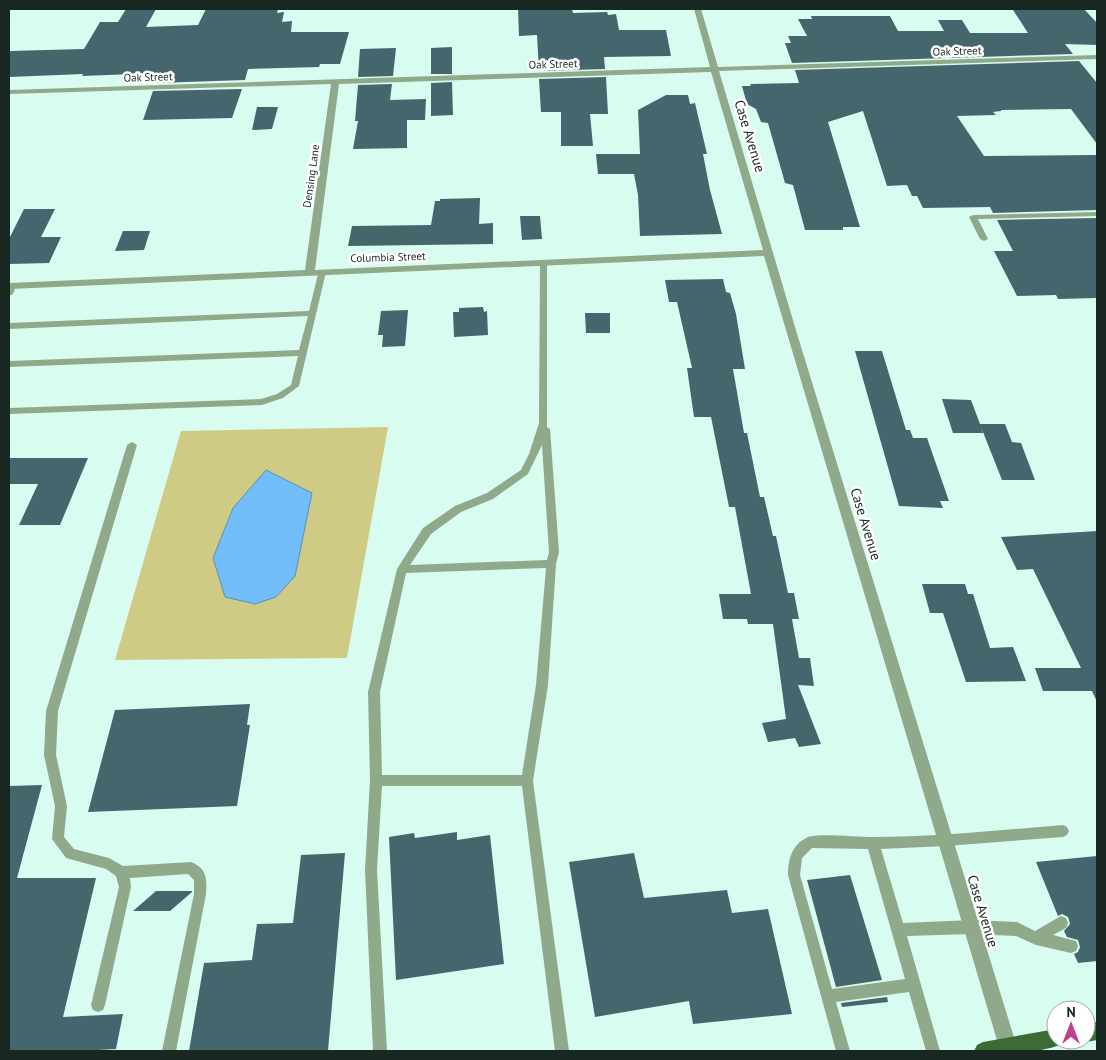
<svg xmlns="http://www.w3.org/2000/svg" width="1106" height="1060" font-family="'PT Sans',sans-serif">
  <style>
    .green { fill: #cfcb85 }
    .water { fill: #72bdfa; stroke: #5790ba }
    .building { fill: #44666c }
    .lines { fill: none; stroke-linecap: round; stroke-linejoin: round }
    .service { fill: #90a98b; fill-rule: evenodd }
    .minor { fill: #90a98b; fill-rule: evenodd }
    .primary { fill: #3e6b34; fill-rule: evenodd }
    .labels { text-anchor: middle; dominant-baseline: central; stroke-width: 5; stroke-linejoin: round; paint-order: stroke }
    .far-street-label { font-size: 11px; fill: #192723; stroke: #fff }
    .street-label { font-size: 14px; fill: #192723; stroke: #fff }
  </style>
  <rect width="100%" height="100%" fill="#d9fcf1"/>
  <!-- green -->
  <path class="green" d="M388,427L347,658L115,660L181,431Z"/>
  <!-- water -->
  <path class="water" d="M266,470L312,493L295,576L276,597L255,604L225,597L213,558L233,508Z"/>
  <!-- building -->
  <path class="building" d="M126,9H156L146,27L198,25L206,9H278L277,13L284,12L282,22L292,21L291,32H349L340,64H320L319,67L248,69L245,80L156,83L160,73L82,76L83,74L9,77V51L84,49L100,22H118Z
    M518,9H572L573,13L607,12L608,15L616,14L619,30H666L671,56L604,57L605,69L539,71L537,35L519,36Z
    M1084,9L1097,23V45L1065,44L1073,54L792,63L785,43H791L788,36H807L798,19H812L811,16H890L898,31H944L938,20H962L970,33H1028L1013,10Z
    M452,47V74H431V48Z
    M396,48L393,76L358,77L360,49Z
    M1079,61L1097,83V144L1071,109L1001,110V111L993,112L996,115L957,116L984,156L1097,155V210L993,213L990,207L923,208L917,196H912L907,185L887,186L863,111L828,122L860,227H843V230H805L793,185L785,183L768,123L761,122L756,109L747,104L742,86H751L750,84L799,83L795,70Z
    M606,77L608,114H590L593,146H561V112H541L539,79Z
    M452,82L453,115L431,116V83Z
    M392,84L390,100L426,99L425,120H407V148L353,149L358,121H355L358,85Z
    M242,89L232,118L143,120L153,91Z
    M666,95H688L690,104L695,103L707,154H703L710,190L722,234L640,236L638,195L634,174H598L596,154H640L638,110Z
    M257,107H278L272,129L252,130Z
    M480,198L479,224L493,223V244L348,246L352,226L431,225L435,201H440V199Z
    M24,209H55L41,237H61L49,263L9,264V239Z
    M520,216H540L542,239L522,240Z
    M1097,218V298L1058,299L1056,295L1017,296L994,251H1013L997,220Z
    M123,231H150L144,250L115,251Z
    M723,279L726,292L730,293L736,314L745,369H733L744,433H747L760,497H764L773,536H776L788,593H794L799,619H792L799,658H810L814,686L798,685L821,744L799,747L795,738L768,742L762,723L786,719L773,624H748L747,619H723L719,594H751L735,507H729L711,417H694L687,368H692L677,302H669L665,280Z
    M483,307L484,312L487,311L488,335L454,337L453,312H459V308Z
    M408,310L405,346L382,347L383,335H378L381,311Z
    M585,313H610V333H586Z
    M855,351H882L906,430H910L913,438H927L949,501H940L943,508L899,506Z
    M942,399L971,400L980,424H1005L1012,442L1021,443L1035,480H1002L981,427L983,433H953Z
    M9,458H88L60,525H19L38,484H9Z
    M1097,531V702L1092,691H1043L1035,668H1081L1033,569L1017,570L1001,537Z
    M922,584H965L968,594H973L990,648L1013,647L1026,681L966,682L943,613H930Z
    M250,704L247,725H250L237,806L88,812L115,710Z
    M42,785L17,878H96L63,1017L123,1014L116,1049L79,1051H9V786Z
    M457,832V840L490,835L504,964L396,980L389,837L414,833L415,838Z
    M345,853L328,1051H189L204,963L252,960L257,924L293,923L301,855Z
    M634,853L644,898L727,890L732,913L768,909L792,1014L693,1024L689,1001L595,1017L569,862Z
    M1097,856V961L1078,963L1074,954L1078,952L1080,947L1078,940L1067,937L1064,931L1070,924L1068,917L1062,914L1058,916L1036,862Z
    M850,875L882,980L836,987L807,880Z
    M156,891H192V892L170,911H133Z
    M887,997L888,1002L842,1007L841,1003Z"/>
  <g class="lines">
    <!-- service -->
    <path class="service" d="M1097,212V216L978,219L988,239L984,241L980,239L969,217L973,215Z
      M540,261H543L547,263V427L550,429L559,552L556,564L548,685L533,781L569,1051H555L522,786H382L377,870L387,1051H373L365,870L370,780L368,692L397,569L423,528L455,506L487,493L521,470L529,454L539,423ZM542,445L549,552L547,560L410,565L431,534L461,512L493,499L528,474ZM546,568L536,685L522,775H382L380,692L406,573Z
      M319,270H322L326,272L299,386L283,398L262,405L9,414V408L261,399L277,394L291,385L298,356L9,367V361L299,350L308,316L9,329V323L309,311Z
      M12,284L16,286L13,294L9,296V285Z
      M132,442L137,445L58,711L56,755L67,806L64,837L74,849L109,858L123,866L191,862C207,868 207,879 206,894L176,1051H162L194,894V880L188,874L130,878L131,887L105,1005L103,1010L98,1012L93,1010L91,1005L119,887L116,876L106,869L66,858L52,839L55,806L44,755L46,711L127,445Z
      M1063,825L1067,827L1069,831L1067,835L1063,837L946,846L881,849L903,923L972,920L1017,922L1035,931L1061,916L1066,918L1068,923L1066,928L1053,935L1076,941L1078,946L1076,951L1071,953L1036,945L1016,936L972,934L907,936L940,1051H926L909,992L836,1002L850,1051H836L788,875C788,859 792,844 808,837C817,833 859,837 872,837C936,837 1000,830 1063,825ZM812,848L868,849L905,979L832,989L800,875L802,858Z"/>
    <!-- minor -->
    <path class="minor" d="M694,9H701L718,67L1097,55V59L719,71L798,337L1017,1047L1015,1051H1001L999,1047L764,256L9,289V283L305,270L331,84L9,94V90L710,67ZM711,72L763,250L315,270L339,84Z"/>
    <!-- primary -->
    <path class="primary" d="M1097,1022V1040L1086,1042L1082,1040H1086V1024Z
      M1056,1029V1040H1064L1062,1044C1036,1055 1001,1053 974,1051L977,1045L983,1042Z"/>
  </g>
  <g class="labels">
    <!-- far-street labels -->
    <g class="far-street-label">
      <text transform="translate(957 51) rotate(-2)">Oak Street</text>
      <text transform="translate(553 64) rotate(-2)">Oak Street</text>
      <text transform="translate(148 77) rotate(-2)">Oak Street</text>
      <text transform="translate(311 176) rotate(-82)">Densing Lane</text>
      <text transform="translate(388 257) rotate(-2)">Columbia Street</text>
    </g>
    <!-- street labels -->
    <g class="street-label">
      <text transform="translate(750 136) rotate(73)">Case Avenue</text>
      <text transform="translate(866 524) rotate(73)">Case Avenue</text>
      <text transform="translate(983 911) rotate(73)">Case Avenue</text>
    </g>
  </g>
  <!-- border -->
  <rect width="1106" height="1060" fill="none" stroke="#192723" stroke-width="20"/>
  <!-- north arrow -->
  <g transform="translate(1071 1025)"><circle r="24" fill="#ffffff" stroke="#a3a9a7"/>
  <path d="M0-4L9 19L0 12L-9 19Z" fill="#c1408b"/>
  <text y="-8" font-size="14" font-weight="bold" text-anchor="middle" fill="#192723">N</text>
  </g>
</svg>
